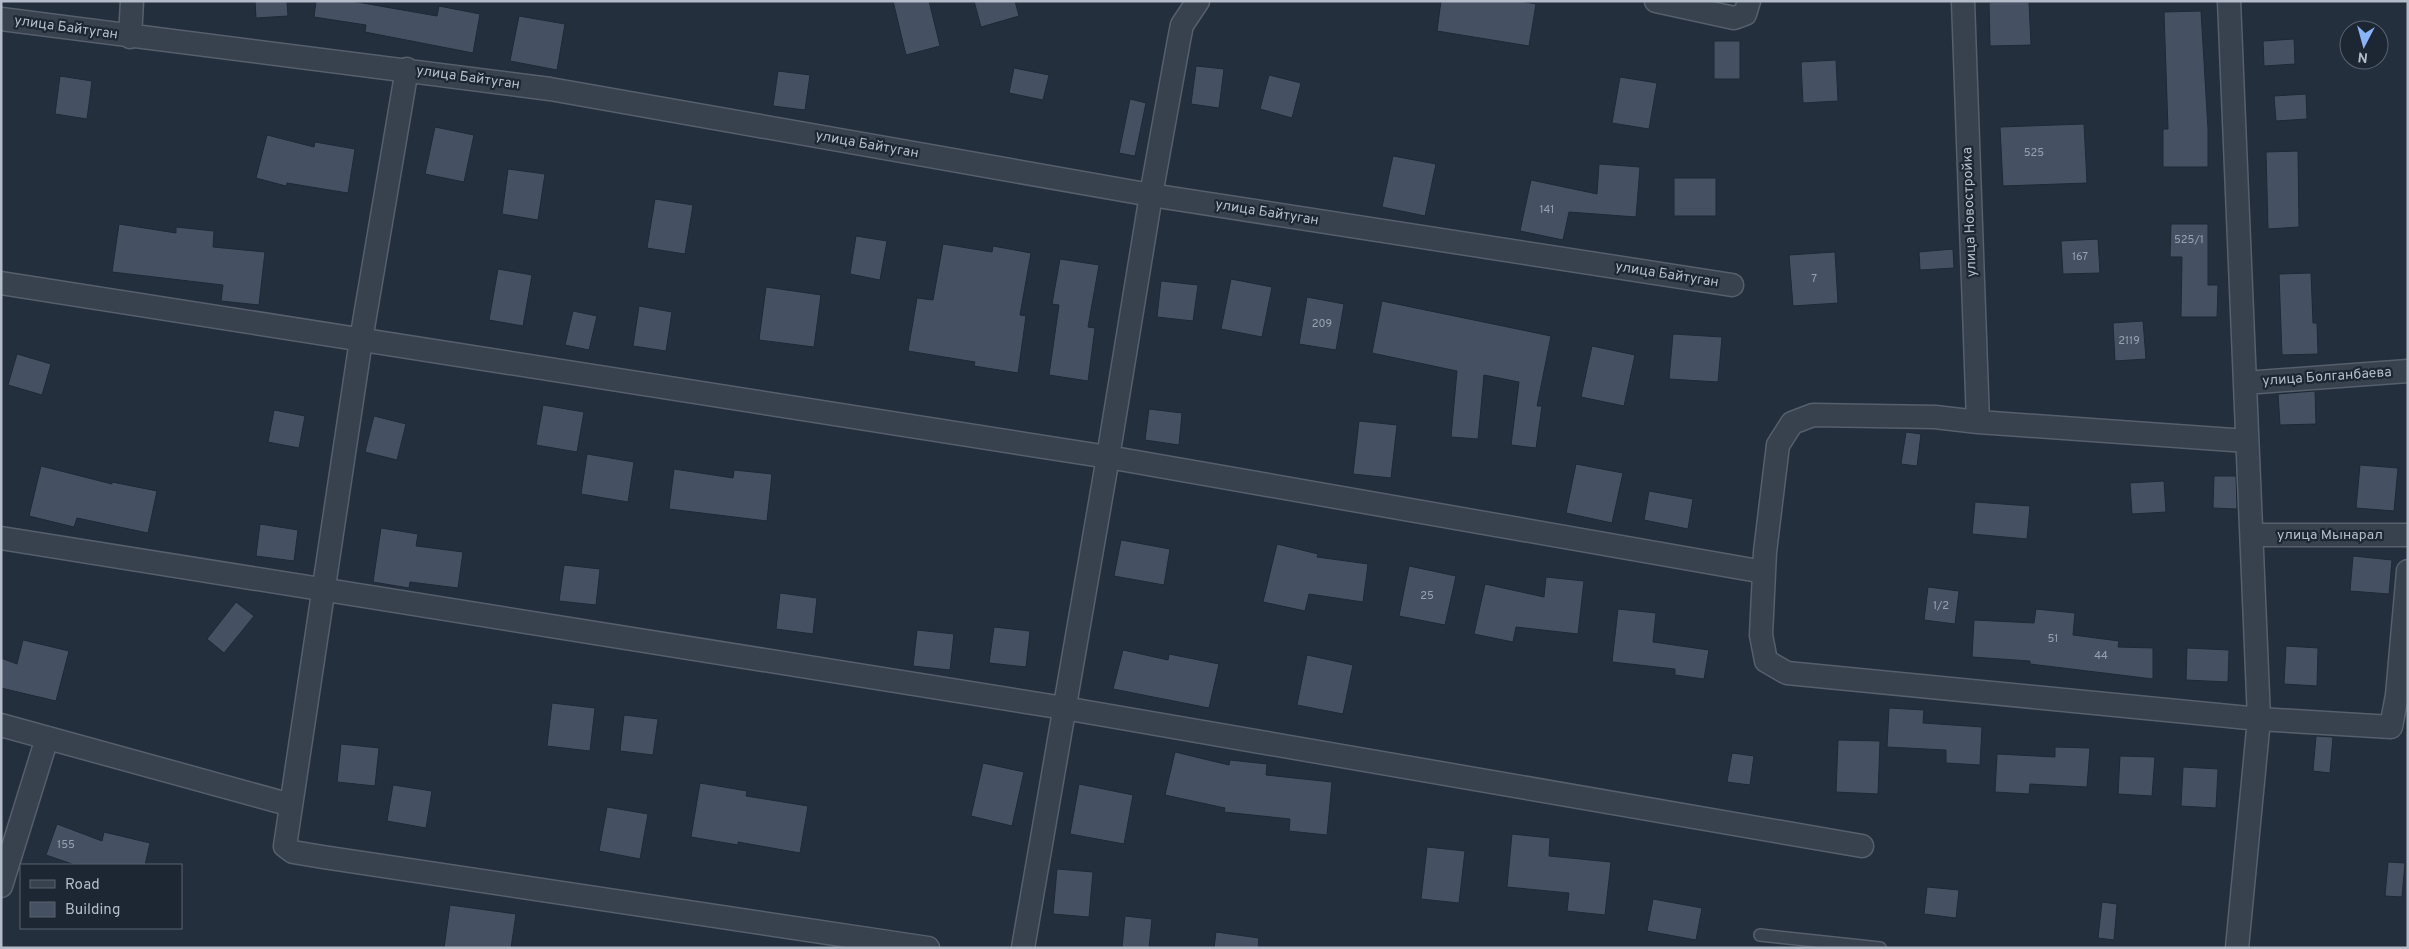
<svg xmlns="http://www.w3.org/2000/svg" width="2409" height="949" font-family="Overpass,sans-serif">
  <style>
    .building { fill: #455162; stroke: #1f2835 }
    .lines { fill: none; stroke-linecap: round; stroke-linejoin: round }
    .lane-casing { stroke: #565f6c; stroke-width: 14 }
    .street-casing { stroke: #565f6c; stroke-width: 25 }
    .lane { stroke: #38414e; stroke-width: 11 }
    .street { stroke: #38414e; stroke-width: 22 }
    .labels { text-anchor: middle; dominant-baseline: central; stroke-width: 4.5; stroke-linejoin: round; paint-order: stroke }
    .number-label { font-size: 11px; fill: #98a1af }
    .street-label { font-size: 14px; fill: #b4bcc9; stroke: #1d2633 }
  </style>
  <rect width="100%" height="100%" fill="#242f3e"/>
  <!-- building -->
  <path class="building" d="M255,1H287L288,16L256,18Z
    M316,1H351L437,16L439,6L480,14L473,53L365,32L366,25L314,17Z
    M893,1H929L940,46L906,55Z
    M974,1H1015L1019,16L981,27Z
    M1441,1H1520L1536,4L1529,46L1437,31Z
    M1989,2H2029L2031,45L1990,46Z
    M2201,11L2208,129V167H2163V129H2168L2164,12Z
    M519,16L565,24L557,70L510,61Z
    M2294,39L2295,64L2264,66L2263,41Z
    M1714,41H1740V79H1714Z
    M1836,60L1838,101L1803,103L1801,62Z
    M1196,66L1224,69L1219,108L1191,104Z
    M1014,68L1049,75L1043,100L1009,93Z
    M778,71L810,75L805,110L773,106Z
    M1269,75L1301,83L1292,118L1260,109Z
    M60,76L92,81L87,119L55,114Z
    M1620,77L1657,83L1649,129L1612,123Z
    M2306,94L2307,119L2276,121L2274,96Z
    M1130,99L1146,103L1135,156L1119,153Z
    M2084,124L2087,183L2003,186L2000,127Z
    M435,127L474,135L464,182L425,174Z
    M267,135L314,147L315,142L355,149L348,193L287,183L286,186L256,178Z
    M2298,151L2299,227L2268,229L2266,152Z
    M1393,156L1436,164L1425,216L1382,207Z
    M1599,164L1640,167L1636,217L1569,212L1563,240L1520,231L1531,180L1597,194Z
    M508,169L545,174L538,220L502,214Z
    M1674,178H1716V216H1674Z
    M655,199L693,205L685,254L647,248Z
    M119,224L176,233V227L214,231L213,247L265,252L259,305L221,301L223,285L112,272Z
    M2171,224H2208V285H2218L2217,317H2181L2182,257H2170Z
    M856,236L887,241L880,280L850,274Z
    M2098,239L2100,273L2063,274L2061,241Z
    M943,244L992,252L993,246L1031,253L1020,315L1026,316L1018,373L974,366L975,362L908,351L917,298L933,300Z
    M1953,249L1954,268L1920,270L1919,252Z
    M1835,252L1838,303L1793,306L1789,255Z
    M1060,259L1099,265L1088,327L1095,328L1088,381L1049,375L1059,305L1052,304Z
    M498,269L532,275L523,326L489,320Z
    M2311,273L2313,323H2317L2318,354L2282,355L2279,274Z
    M1231,279L1272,287L1262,337L1221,329Z
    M1161,281L1198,285L1193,321L1157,317Z
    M766,287L821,295L814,347L759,340Z
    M1307,297L1344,304L1336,350L1299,344Z
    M1382,301L1551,336L1537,406H1542L1536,448L1511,445L1519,382L1484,375L1478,439L1451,437L1457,371L1372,353Z
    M639,306L672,312L666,351L633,346Z
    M573,311L597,316L589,350L565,345Z
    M2143,321L2146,359L2115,361L2113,323Z
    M1673,334L1722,337L1718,382L1669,379Z
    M1592,346L1635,355L1624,406L1581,397Z
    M17,354L51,364L42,395L8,385Z
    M2315,391L2316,424L2280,425L2278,394Z
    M543,405L584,412L577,452L536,445Z
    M1149,409L1182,413L1179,445L1145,440Z
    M274,410L305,416L299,448L268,442Z
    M374,416L406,424L397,460L365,452Z
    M1359,421L1397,425L1391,478L1353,474Z
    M1906,432L1921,434L1917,466L1901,464Z
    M587,454L634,462L628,502L581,494Z
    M1576,464L1623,473L1612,523L1566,513Z
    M2360,465L2398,468L2394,511L2356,508Z
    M41,466L112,484V482L157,491L148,533L77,518L74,527L29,516Z
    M674,469L733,478L734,470L772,474L767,521L669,509Z
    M2214,476H2236L2237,509L2213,508Z
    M2164,481L2166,512L2132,514L2130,483Z
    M1649,491L1693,499L1688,529L1644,520Z
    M1975,502L2030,506L2027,539L1972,534Z
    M260,524L298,530L294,561L256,556Z
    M381,528L418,534L416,546L463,552L458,588L410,582L409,588L373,582Z
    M1121,540L1170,549L1164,585L1114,576Z
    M1277,544L1318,554L1317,557L1368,564L1363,602L1309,594L1305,611L1263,602Z
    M2353,556L2392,560L2389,594L2350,591Z
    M564,565L600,569L596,605L559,601Z
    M1409,566L1456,576L1445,625L1399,616Z
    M1546,577L1584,581L1578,634L1516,627L1513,642L1474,634L1485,584L1544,597Z
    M1928,587L1959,591L1955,624L1924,620Z
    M780,593L817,598L813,634L776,629Z
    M236,602L254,616L224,653L207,639Z
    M1618,609L1656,613L1653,642L1709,650L1704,679L1675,675V669L1612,662Z
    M2036,609L2075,613L2073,635L2119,641L2118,647L2153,648V679L2030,664V661L1972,657L1974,620L2034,623Z
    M994,627L1030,631L1026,667L989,663Z
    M917,630L954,634L950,670L913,666Z
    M23,640L69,651L56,701L1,688V658L17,664Z
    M2286,646L2318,648L2317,686L2284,684Z
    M2187,648L2229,650L2228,682L2186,680Z
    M1123,650L1168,660L1169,654L1219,664L1209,708L1113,689Z
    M1307,655L1353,665L1343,714L1297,705Z
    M552,703L595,708L590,751L547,746Z
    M1889,708L1924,710L1923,723L1982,727L1980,765L1946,763V750L1887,747Z
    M624,715L658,719L653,755L620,751Z
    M2316,736L2333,737L2330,773L2313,771Z
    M1838,740L1880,741L1878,794L1836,792Z
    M341,744L379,748L375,786L337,782Z
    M2055,747L2090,748L2087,787L2030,784L2029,794L1995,792L1997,754L2055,757Z
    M1175,752L1229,765L1230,760L1267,764L1266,775L1332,782L1327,835L1289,831L1290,819L1224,812L1225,808L1165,795Z
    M1732,753L1754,756L1750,785L1727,782Z
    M2120,756L2155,757L2152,796L2118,794Z
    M983,763L1024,772L1012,826L971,816Z
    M2183,767L2218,769L2216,808L2181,806Z
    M700,783L747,791L746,796L808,806L800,853L738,842V845L691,837Z
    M1079,784L1133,795L1124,844L1070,834Z
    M393,785L432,791L426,828L387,821Z
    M607,807L648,814L640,859L599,851Z
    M57,824L102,841L104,832L150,843L145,865H75L46,855Z
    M1512,834L1550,838L1549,856L1611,862L1605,915L1567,911L1569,893L1507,887Z
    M1427,847L1465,851L1459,903L1421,899Z
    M2388,862L2405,863L2402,897L2385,896Z
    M1057,869L1093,872L1089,917L1053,914Z
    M1927,887L1959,890L1956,918L1924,914Z
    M1653,899L1702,908L1696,940L1647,931Z
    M2102,902L2117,904L2114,940L2098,938Z
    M450,905L516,914L511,948H444Z
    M1125,916L1152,919L1149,948H1122Z
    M1216,932L1259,938L1258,948H1214Z"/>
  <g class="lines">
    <!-- lane casing -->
    <g class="lane-casing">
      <path id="lane" d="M1760,935L1880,948"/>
    </g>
    <!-- street casing -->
    <g class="street-casing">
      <path id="street" d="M1656,1L1734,18L1745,14L1749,1
        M1963,1L1978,422
        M2229,1L2259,719L2237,948
        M1,19L550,89L1151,195L1732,285
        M130,37L132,1
        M407,69L361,340L285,846L293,852L323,857L928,948
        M1,283L1108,457L1764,572
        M2245,383L2408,371
        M2247,441L1978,422L1935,417L1813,415L1792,423L1778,445L1765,552L1761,635L1766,661L1787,673L2259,719L2391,727L2397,695L2408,571
        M2252,535H2408
        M1,538L1064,708L1862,846
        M1,725L291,805
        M1,886L47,738
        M1023,948L1108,457L1151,195L1179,40L1182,25L1198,1"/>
    </g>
    <!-- lane -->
    <use href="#lane" class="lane"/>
    <!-- street -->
    <use href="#street" class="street"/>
  </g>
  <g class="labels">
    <!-- number labels -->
    <g class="number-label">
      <text x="2034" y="153">525</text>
      <text x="1547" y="210">141</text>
      <text x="2189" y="240">525/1</text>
      <text x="2080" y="257">167</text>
      <text x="1814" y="279">7</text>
      <text x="1322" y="324">209</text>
      <text x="2129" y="341">2119</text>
      <text x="1427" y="596">25</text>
      <text x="1941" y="606">1/2</text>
      <text x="2053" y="639">51</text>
      <text x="2101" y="656">44</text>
      <text x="66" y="845">155</text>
    </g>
    <!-- street labels -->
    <g class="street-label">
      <text transform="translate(66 28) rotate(8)">улица Байтуган</text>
      <text transform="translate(468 78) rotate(8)">улица Байтуган</text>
      <text transform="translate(867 145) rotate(10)">улица Байтуган</text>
      <text transform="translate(1970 212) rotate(-92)">улица Новостройка</text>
      <text transform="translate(1267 213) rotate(9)">улица Байтуган</text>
      <text transform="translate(1667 275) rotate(9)">улица Байтуган</text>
      <text transform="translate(2327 377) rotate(-4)">улица Болганбаева</text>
      <text x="2330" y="535">улица Мынарал</text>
    </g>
  </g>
  <!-- border -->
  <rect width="2409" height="949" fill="none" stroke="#b4bcc9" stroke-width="5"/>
  <!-- legend -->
  <rect x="20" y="864" width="162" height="65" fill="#1d2633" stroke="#59626f"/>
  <rect x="30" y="880" width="25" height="8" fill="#38414e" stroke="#59626f"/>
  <text x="65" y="889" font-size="15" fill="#b4bcc9">Road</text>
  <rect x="30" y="902" width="25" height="15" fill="#455162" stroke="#59626f"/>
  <text x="65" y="914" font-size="15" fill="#b4bcc9">Building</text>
  <!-- north arrow -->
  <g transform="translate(2364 45) rotate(186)"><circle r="24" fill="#1d2633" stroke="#59626f"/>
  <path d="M0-4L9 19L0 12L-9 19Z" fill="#8ab4f8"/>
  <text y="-8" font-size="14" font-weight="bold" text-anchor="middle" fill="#b4bcc9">N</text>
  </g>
</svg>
